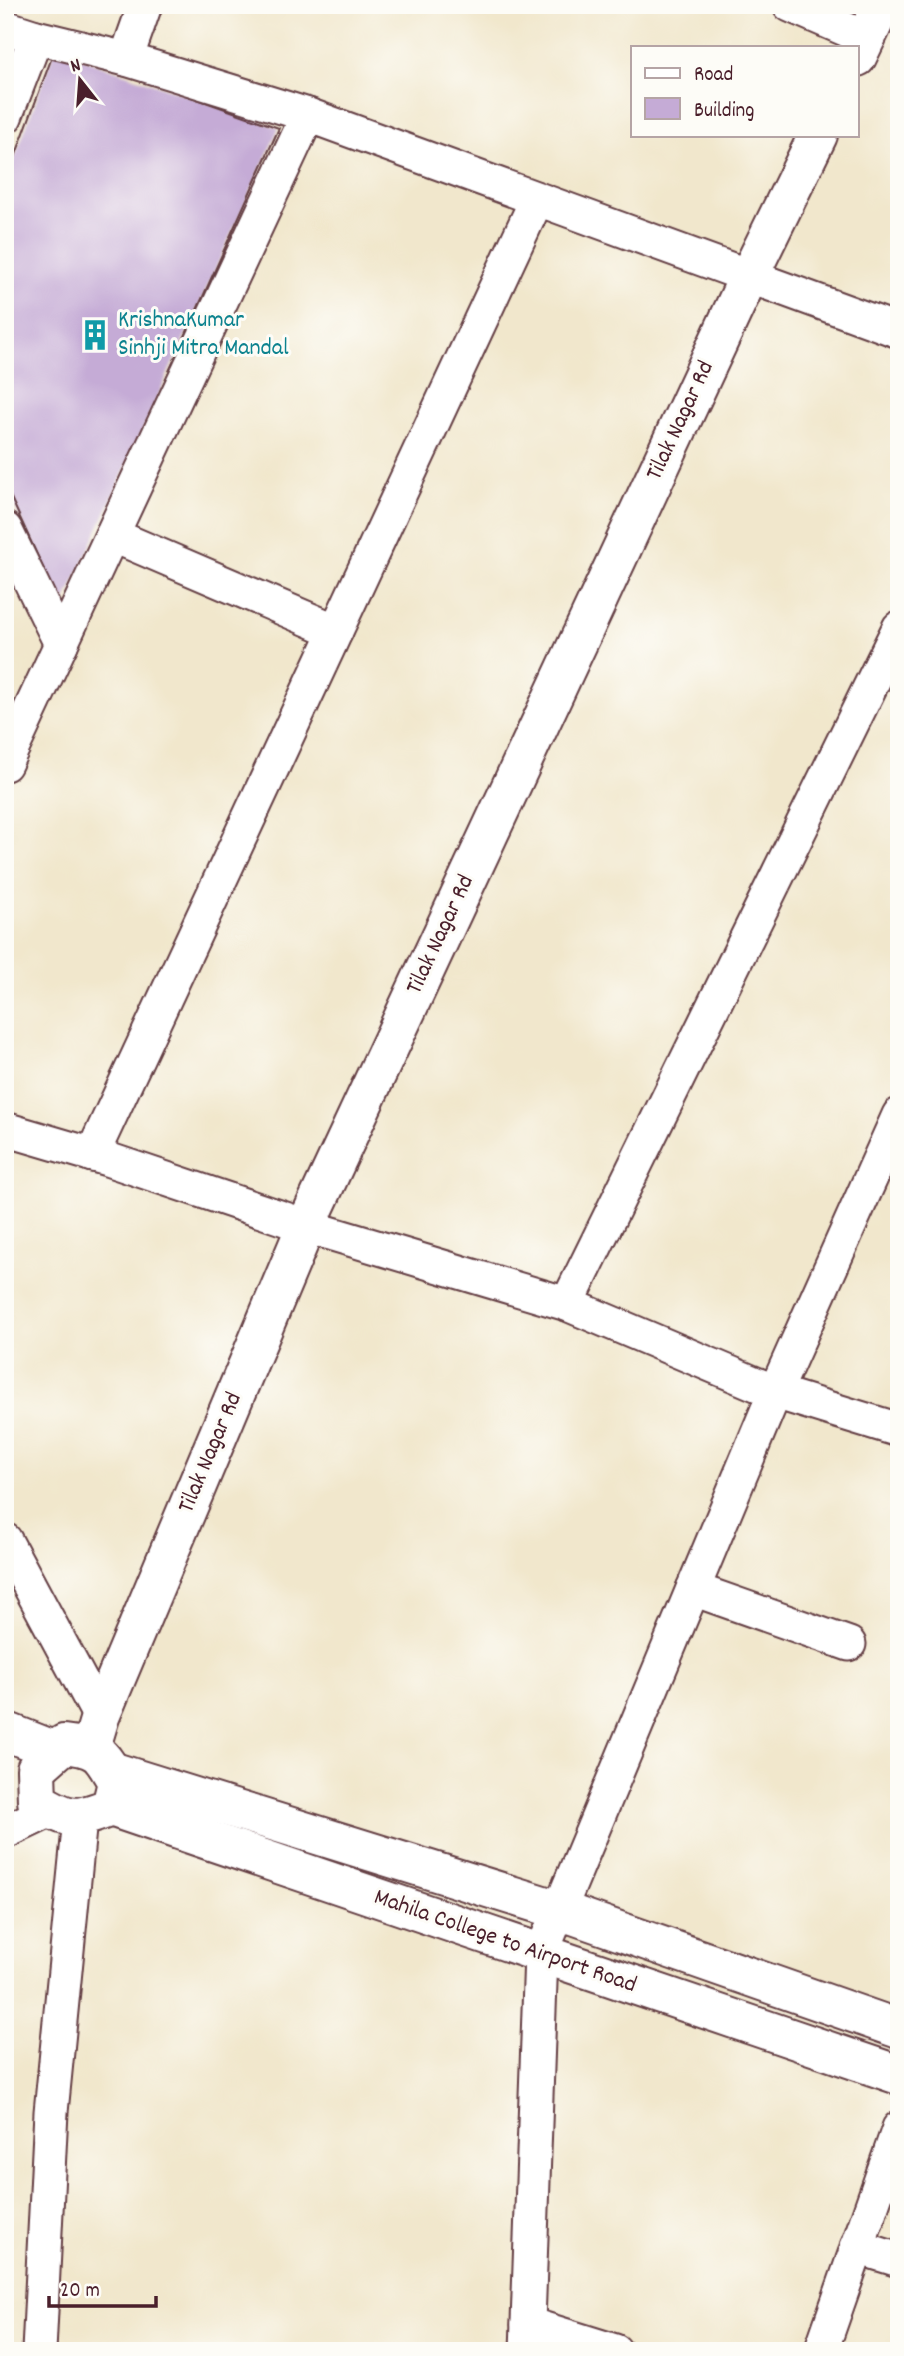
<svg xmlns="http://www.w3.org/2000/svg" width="904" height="2356" viewBox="0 0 904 2356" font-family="Dekko,sans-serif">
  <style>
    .building { fill: #c5abd6 }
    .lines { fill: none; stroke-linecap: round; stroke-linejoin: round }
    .minor-casing { stroke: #633d43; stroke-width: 37 }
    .tertiary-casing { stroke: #633d43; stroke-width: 42 }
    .secondary-casing { stroke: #633d43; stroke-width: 42 }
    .minor { stroke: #fff; stroke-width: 33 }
    .tertiary { stroke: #fff; stroke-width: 38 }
    .secondary { stroke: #fff; stroke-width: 38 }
    .labels { text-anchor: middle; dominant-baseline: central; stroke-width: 6; stroke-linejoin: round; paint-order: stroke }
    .culture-label { font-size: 24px; fill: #0d838f; stroke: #fdfcf7; text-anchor: start }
    .street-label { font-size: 24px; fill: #4a1f2b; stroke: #fdfcf7 }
  </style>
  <rect width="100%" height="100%" fill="#fdfcf7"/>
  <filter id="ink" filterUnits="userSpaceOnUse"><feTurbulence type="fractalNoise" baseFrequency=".0143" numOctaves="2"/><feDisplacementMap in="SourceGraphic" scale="14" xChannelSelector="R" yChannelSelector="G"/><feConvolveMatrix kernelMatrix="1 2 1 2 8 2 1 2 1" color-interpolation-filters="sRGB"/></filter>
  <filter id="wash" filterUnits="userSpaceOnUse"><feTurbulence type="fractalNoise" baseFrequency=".00686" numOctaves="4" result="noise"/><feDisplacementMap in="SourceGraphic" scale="28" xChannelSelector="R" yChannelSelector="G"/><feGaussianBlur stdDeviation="1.57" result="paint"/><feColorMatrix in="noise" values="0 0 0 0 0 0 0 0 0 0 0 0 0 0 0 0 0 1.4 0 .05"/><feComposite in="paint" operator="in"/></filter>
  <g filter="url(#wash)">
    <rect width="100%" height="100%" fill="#f1e7cc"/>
    <g id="blocks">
      <polygon class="building" points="55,49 279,128 62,609 5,485 5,184"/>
    </g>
  </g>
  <g filter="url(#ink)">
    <use href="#blocks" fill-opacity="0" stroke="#633d43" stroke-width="2"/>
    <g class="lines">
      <defs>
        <g id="minor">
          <polyline points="790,5 866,38"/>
          <polyline points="5,27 36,37 126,59 308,115 899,331"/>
          <polyline points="126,59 145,5"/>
          <polyline points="5,117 36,37"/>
          <polyline points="5,529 61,644"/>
          <polyline points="112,535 336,631"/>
          <polyline points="5,764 308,115"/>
          <polyline points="5,1129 107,1159 306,1226 567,1304 775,1392 899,1430"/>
          <polyline points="92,1155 537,199"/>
          <polyline points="567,1304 899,628"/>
          <polyline points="5,1540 100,1717"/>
          <polyline points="693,1589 849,1644"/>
          <polyline points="5,1832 51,1810"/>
          <polyline points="857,2247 899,2260"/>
          <polyline points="528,2324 615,2351"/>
          <polyline points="39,2351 51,2112 80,1819"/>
          <polyline points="527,2351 541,1954 775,1392 899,1115"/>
          <polyline points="821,2351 899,2128"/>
        </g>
        <g id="tertiary">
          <polyline points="857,57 882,5"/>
          <polyline points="91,1747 100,1717 306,1226 749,276 818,135"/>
        </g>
        <g id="secondary">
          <polyline points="5,1731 56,1751"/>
          <path d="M64,1744C98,1748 100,1752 117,1782L111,1807C75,1821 71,1821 37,1801L36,1769Z"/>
          <polyline points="111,1771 559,1910 899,2029"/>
          <polyline points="111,1807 899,2075"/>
        </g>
      </defs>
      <use href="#minor" class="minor-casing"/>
      <use href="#tertiary" class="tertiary-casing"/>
      <use href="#secondary" class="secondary-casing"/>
      <use href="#minor" class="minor"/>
      <use href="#tertiary" class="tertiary"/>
      <use href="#secondary" class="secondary"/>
    </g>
  </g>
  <defs>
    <symbol id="building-bare" viewBox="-9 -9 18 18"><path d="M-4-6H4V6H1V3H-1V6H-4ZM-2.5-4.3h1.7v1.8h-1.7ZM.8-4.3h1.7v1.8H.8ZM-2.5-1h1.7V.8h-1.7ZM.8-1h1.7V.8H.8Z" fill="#0f9aa8" stroke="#fdfcf7" stroke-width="2.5" paint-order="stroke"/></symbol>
  </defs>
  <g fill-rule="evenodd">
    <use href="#building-bare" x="73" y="313" width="44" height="44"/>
  </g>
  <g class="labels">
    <g class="culture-label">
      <text x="118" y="321">KrishnaKumar<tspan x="118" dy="28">Sinhji Mitra Mandal</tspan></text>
    </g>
    <g class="street-label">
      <text transform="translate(681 421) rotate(-65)">Tilak Nagar Rd</text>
      <text transform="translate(441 935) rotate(-65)">Tilak Nagar Rd</text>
      <text transform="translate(211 1453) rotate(-67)">Tilak Nagar Rd</text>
      <text transform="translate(505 1942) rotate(19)">Mahila College to Airport Road</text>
    </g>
  </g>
  <rect width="904" height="2356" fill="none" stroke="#fdfcf7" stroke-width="28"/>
  <rect x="631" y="46" width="228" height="91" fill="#fdfcf7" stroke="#b5a4a5" stroke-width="2"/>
  <rect x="645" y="68" width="35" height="10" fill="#ffffff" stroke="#b5a4a5" stroke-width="2"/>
  <text x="694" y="80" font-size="21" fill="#4a1f2b">Road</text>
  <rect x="645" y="98" width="35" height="21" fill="#c5abd6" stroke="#b5a4a5" stroke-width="2"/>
  <text x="694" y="116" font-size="21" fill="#4a1f2b">Building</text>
  <g transform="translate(80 80) rotate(343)" stroke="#fdfcf7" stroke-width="5" paint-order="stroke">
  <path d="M0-5L12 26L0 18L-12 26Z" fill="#4a1f2b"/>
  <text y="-10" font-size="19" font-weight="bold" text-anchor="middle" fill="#4a1f2b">N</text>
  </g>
  <path d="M49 2296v10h107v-10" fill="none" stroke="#4a1f2b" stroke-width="3.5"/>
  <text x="60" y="2296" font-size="21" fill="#4a1f2b" stroke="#fdfcf7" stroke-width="5" paint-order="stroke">20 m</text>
</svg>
